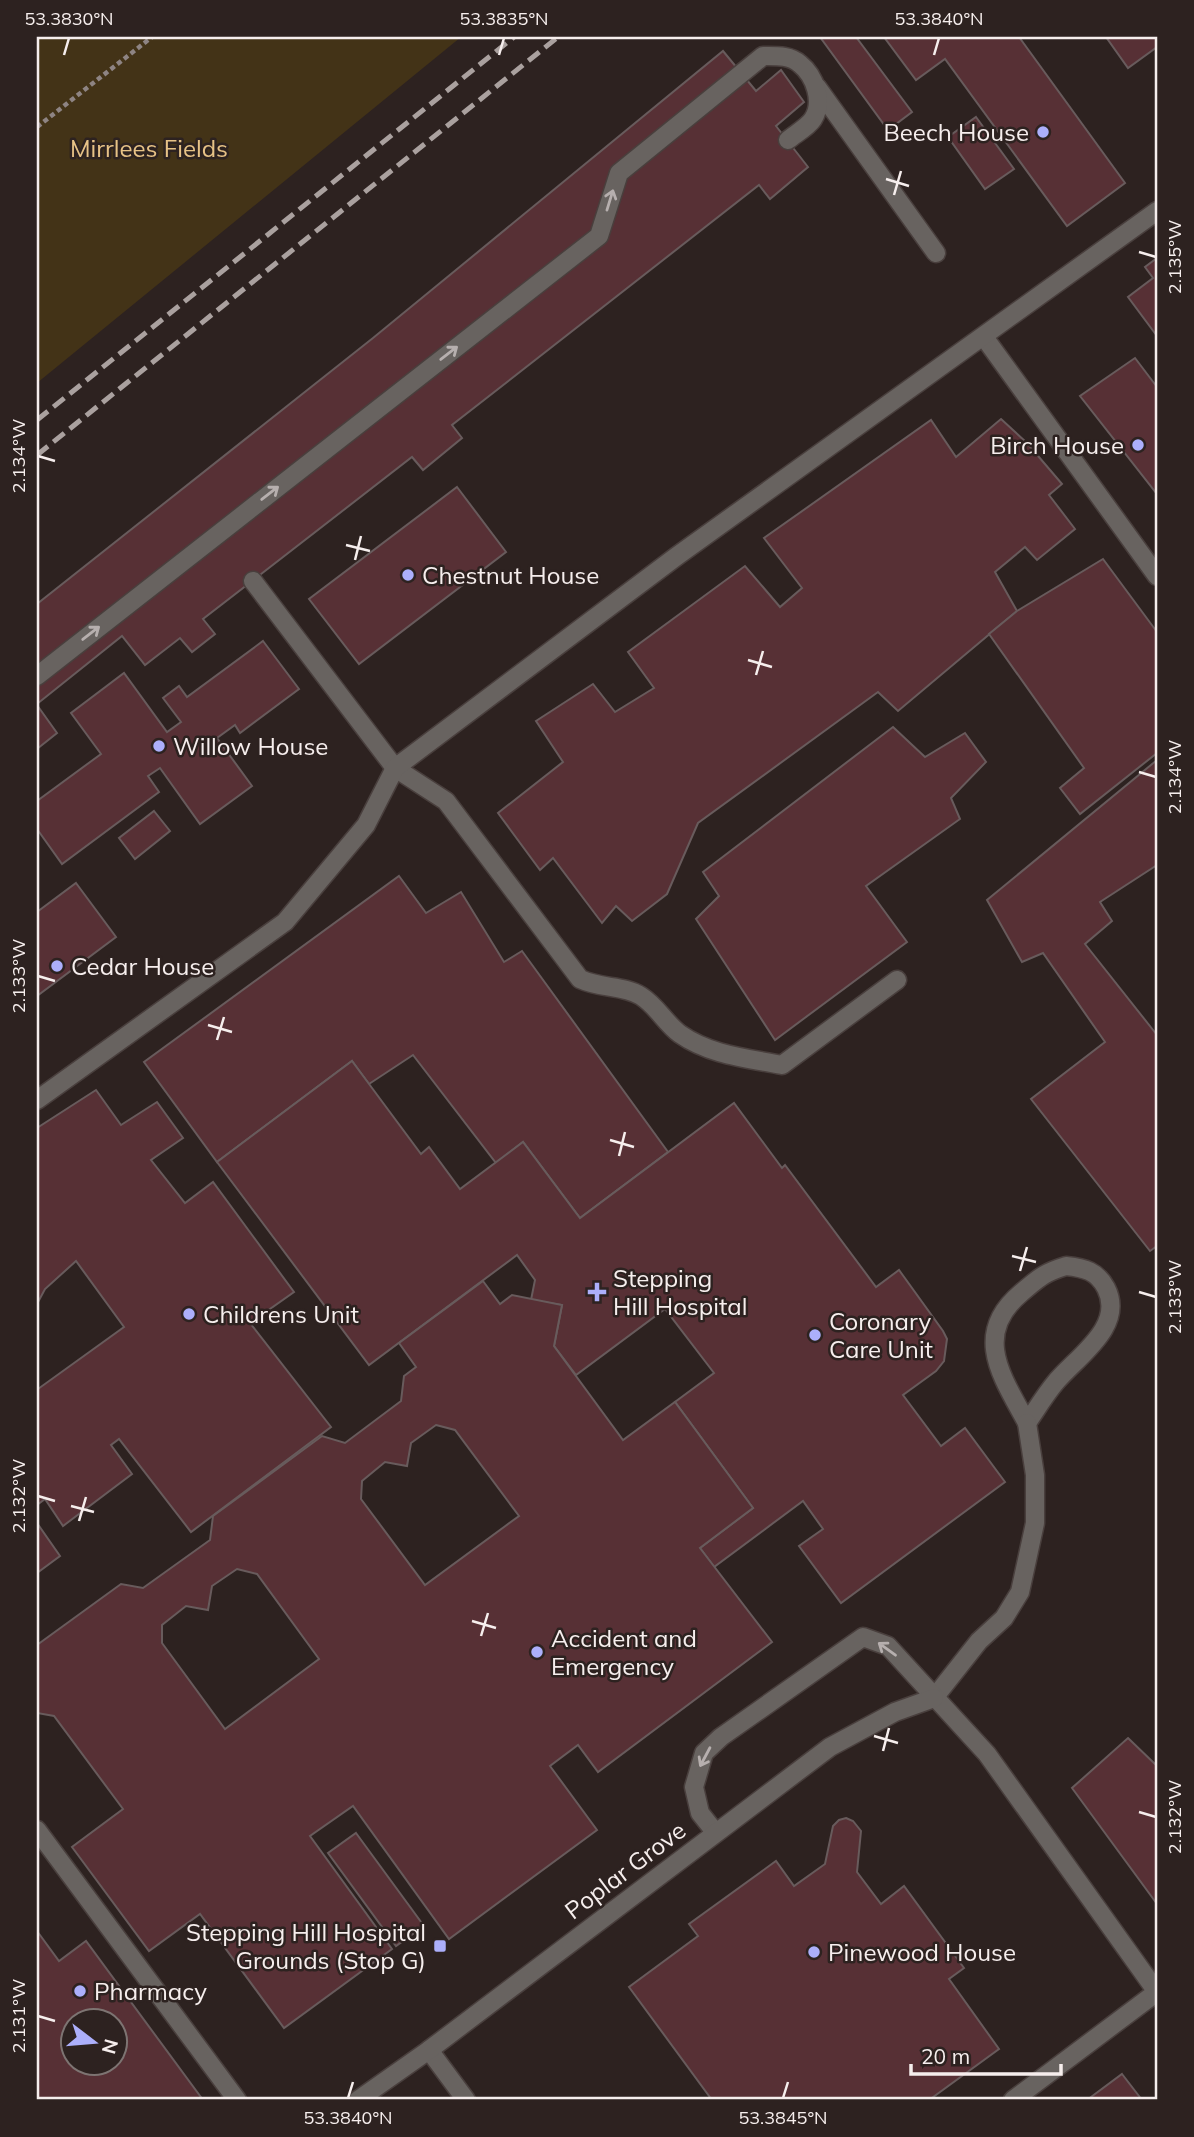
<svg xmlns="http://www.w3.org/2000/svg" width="1194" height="2137" viewBox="0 0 1194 2137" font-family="Mulish,sans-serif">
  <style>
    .green { fill: #433317 }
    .building { fill: #573035; stroke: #685b5c; stroke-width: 2; fill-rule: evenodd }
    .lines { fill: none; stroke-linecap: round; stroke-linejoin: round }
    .service-casing { stroke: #493f3d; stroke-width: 21 }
    .path { stroke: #8e8483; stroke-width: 4.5; stroke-dasharray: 5 3.5; stroke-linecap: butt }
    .service { stroke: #686360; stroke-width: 18 }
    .rail { stroke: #aaa19f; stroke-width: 5; stroke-dasharray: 14 7; stroke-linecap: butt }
    .oneway { stroke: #b6afae }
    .ticks { fill: none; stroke: #f6eeed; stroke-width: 2.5 }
    .poi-dot { fill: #acaffb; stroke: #2d2220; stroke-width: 2.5 }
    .labels { text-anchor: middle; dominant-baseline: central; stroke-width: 5; stroke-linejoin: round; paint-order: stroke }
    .poi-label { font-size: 24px; fill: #f6eeed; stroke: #2d2220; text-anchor: start }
    .park-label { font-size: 24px; fill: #e7c286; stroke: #2d2220 }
    .street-label { font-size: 24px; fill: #f6eeed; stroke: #2d2220 }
    .neatline { fill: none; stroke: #f6eeed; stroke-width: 2.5 }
    .ticks-label { font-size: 18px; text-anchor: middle; fill: #f6eeed }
  </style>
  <rect width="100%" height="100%" fill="#2d2220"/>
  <polygon class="green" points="37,37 461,37 37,383"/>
  <g class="building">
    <polygon points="820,37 856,37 912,112 888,130"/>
    <polygon points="884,37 1019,37 1125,183 1067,226 945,59 916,80"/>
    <polygon points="1106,37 1157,37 1157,47 1128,68"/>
    <polygon points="723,51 756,91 781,70 804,102 776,126 808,167 770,199 759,185 452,425 462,438 423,470 412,457 203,619 215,634 192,652 180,638 145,665 122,636 37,704 37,604 373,338"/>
    <polygon points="976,117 1014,169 985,189 948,137"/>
    <polygon points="1157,258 1157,336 1128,297 1153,278 1145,267"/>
    <polygon points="1135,358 1157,387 1157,494 1080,396"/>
    <polygon points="1001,419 1027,443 1062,484 1049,495 1075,529 1037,560 1025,547 995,572 1017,611 898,711 878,692 698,823 667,894 632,921 616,906 602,923 553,858 540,870 498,813 563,762 536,721 593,684 615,712 654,688 628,652 745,566 780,607 802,588 764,538 931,420 956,457"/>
    <polygon points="457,487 506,552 359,664 309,599"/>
    <polygon points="1103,559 1157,632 1157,753 1080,814 1060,788 1084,768 989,634 1017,611"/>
    <polygon points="263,641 299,689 240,733 235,725 217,738 252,786 200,824 160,768 148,776 159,792 62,864 37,829 37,801 101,754 71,713 124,673 167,732 181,722 163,698 179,686 187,697"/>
    <polygon points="37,705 57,733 37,749"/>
    <polygon points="893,727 925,757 965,733 986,762 951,798 960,819 866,886 907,942 775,1040 696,919 719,896 703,872"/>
    <polygon points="1157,760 1157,865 1100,902 1112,921 1085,944 1157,1035 1157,1246 1150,1251 1031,1099 1105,1042 1043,953 1022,962 987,900"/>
    <polygon points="154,811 170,831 135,859 119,838"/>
    <polygon points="399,876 426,913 461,892 504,962 522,951 668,1152 580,1218 523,1142 496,1163 413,1055 369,1084 352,1061 217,1162 144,1062"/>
    <polygon points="76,883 116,937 37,996 37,912"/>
    <polygon points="352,1061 421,1154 429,1147 460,1189 523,1142 580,1218 734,1103 782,1168 785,1165 876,1287 899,1270 943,1331 947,1339 944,1361 936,1371 903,1395 941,1446 965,1428 1005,1482 841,1603 799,1546 823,1529 803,1501 714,1567 700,1548 753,1508 675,1402 714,1373 665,1309 576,1375 554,1346 562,1305 531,1300 535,1280 517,1255 369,1365 217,1162"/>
    <polygon points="96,1090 121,1125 157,1102 183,1138 151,1160 185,1203 213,1182 294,1292 250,1323 331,1427 191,1532 119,1439 111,1445 132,1474 63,1526 45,1499 37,1505 37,1386 38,1389 124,1327 76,1261 45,1289 37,1304 37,1128"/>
    <path d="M483,1281L500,1304L512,1295L562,1305L554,1346L623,1440L675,1402L753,1508L700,1548L772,1642L598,1772L578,1745L550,1766L597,1830L449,1939L353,1806L310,1836L392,1949L284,2028L200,1914L149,1951L72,1847L123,1809L54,1716L37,1713V1645L121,1584L143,1588L210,1540L213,1516L322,1436L345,1443L401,1401L404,1376L416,1367L399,1343ZM436,1425L455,1430L519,1516L425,1585L361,1499L362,1481L385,1462L407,1466L411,1443ZM237,1569L257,1574L319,1659L225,1729L162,1643V1625L186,1606L208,1610L212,1586Z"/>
    <polygon points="37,1523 60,1556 37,1573"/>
    <polygon points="1128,1738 1157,1766 1157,1904 1072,1788"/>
    <polygon points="846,1818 853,1821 861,1831 857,1872 881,1904 904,1886 964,1968 949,1979 999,2049 929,2100 712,2100 629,1987 698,1936 689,1924 776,1861 794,1886 825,1864 833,1826 839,1820"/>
    <polygon points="356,1833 424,1926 396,1946 328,1853"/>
    <path d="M37,1931L59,1961L86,1941L203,2100H37ZM74,2022H116V2064H74Z"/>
    <polygon points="1122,2074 1142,2100 1087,2100"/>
  </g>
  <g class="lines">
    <defs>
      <g id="service">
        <polyline points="817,87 936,253"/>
        <polyline points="984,337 1157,576"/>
        <path d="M253,581L395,768L446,801L580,979C601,989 624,985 641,996C657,1006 665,1023 680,1034C710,1055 746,1058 782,1065L897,980"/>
        <path d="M37,676L599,236L619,173L763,56C776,56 790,55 800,64C815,76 824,102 813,119C808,127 795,134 788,140"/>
        <polyline points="37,1100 285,922 366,825 395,768 677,556 1157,211"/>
        <path d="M1066,1266C1085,1268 1097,1271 1106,1288C1126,1327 1075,1358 1055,1383C1045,1395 1036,1410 1027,1423C1003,1378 971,1335 1021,1293C1039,1278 1043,1273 1066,1266Z"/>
        <polyline points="934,1698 979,1641 1004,1618 1020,1592 1035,1523 1035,1475 1027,1423"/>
        <polyline points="37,1830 237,2100"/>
        <polyline points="715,1832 700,1813 694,1787 704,1753 721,1737 863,1637 888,1646 987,1754 1157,1992 1013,2100"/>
        <polyline points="429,2050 466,2100"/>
        <polyline points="358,2100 429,2050 830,1747 895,1712 934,1698"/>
      </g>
    </defs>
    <use href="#service" class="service-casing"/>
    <polyline class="path" points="37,127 152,37"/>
    <use href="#service" class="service"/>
    <g class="rail">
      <polyline points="37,420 514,37"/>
      <polyline points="37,455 558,37"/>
    </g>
  </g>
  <defs><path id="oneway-shaft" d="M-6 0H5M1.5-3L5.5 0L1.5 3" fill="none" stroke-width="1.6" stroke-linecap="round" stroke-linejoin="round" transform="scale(1.75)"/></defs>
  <g class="oneway">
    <use href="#oneway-shaft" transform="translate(610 200) rotate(-73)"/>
    <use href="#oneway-shaft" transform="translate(449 353) rotate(-38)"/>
    <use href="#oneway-shaft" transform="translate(270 493) rotate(-38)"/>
    <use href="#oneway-shaft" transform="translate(91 633) rotate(-38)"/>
    <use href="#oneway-shaft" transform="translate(887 1649) rotate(-144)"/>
    <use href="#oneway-shaft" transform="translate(705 1757) rotate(118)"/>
  </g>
  <path class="ticks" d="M64,55L69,38M499,55L504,38M934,55L939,38M886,179L909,186M894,195L901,171M1139,252L1156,257M38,456L55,461M346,545L370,551M355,560L361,536M748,660L772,667M756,675L763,651M1139,772L1156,777M38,976L55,981M208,1025L232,1032M217,1040L224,1017M610,1140L634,1147M619,1156L625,1132M1012,1256L1036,1262M1020,1271L1027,1247M1139,1292L1156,1297M38,1496L55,1501M71,1506L94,1512M79,1521L86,1497M472,1621L496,1628M481,1636L488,1613M874,1736L898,1743M883,1751L889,1728M1139,1812L1156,1817M38,2016L55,2021M348,2098L353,2082M783,2098L788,2082"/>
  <g class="poi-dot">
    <circle cx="1043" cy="132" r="7"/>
    <circle cx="1138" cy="445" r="7"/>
    <circle cx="408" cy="575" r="7"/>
    <circle cx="159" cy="746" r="7"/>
    <circle cx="57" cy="966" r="7"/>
    <path d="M593.5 1281.5h7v7h7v7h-7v7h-7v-7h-7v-7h7z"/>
    <circle cx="189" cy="1314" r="7"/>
    <circle cx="815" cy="1335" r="7"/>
    <circle cx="537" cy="1652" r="7"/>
    <rect x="433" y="1939" width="14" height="14" rx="3.5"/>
    <circle cx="814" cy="1952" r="7"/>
    <circle cx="80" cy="1991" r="7"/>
  </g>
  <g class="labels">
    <g class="poi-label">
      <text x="1029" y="132" text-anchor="end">Beech House</text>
      <text x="1124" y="445" text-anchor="end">Birch House</text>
      <text x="422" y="575">Chestnut House</text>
      <text x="173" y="746">Willow House</text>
      <text x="71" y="966">Cedar House</text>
      <text x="613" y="1278">Stepping<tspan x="613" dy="28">Hill Hospital</tspan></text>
      <text x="203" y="1314">Childrens Unit</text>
      <text x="829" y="1321">Coronary<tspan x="829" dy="28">Care Unit</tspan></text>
      <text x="551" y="1638">Accident and<tspan x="551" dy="28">Emergency</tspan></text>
      <text x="426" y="1932" text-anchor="end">Stepping Hill Hospital<tspan x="426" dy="28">Grounds (Stop G)</tspan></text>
      <text x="828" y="1952">Pinewood House</text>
      <text x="94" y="1991">Pharmacy</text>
    </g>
    <g class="park-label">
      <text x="149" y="148">Mirrlees Fields</text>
    </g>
    <g class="street-label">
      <text transform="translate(625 1870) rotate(-37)">Poplar Grove</text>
    </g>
  </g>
  <rect width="1194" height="2137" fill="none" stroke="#2d2220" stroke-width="77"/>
  <g transform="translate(94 2042) rotate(106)"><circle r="33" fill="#2d2220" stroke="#7d7472" stroke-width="2"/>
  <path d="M0-5L12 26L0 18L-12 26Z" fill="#acaffb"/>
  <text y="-10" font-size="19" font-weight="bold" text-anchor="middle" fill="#f6eeed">N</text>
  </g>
  <path d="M911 2064v10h150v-10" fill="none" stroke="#f6eeed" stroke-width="3.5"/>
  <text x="921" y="2064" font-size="21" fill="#f6eeed" stroke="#2d2220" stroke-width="5" paint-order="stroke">20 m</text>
  <rect x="38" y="38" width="1118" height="2060" class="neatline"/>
  <g class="ticks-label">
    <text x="69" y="25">53.3830°N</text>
    <text x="504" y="25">53.3835°N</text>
    <text x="939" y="25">53.3840°N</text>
    <text transform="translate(1175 257) rotate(-90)" y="6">2.135°W</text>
    <text transform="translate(19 456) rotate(-90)" y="6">2.134°W</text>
    <text transform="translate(1175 777) rotate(-90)" y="6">2.134°W</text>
    <text transform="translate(19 976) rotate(-90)" y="6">2.133°W</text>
    <text transform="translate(1175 1297) rotate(-90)" y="6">2.133°W</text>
    <text transform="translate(19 1496) rotate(-90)" y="6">2.132°W</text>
    <text transform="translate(1175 1817) rotate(-90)" y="6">2.132°W</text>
    <text transform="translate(19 2016) rotate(-90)" y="6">2.131°W</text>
    <text x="348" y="2124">53.3840°N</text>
    <text x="783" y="2124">53.3845°N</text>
  </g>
</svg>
